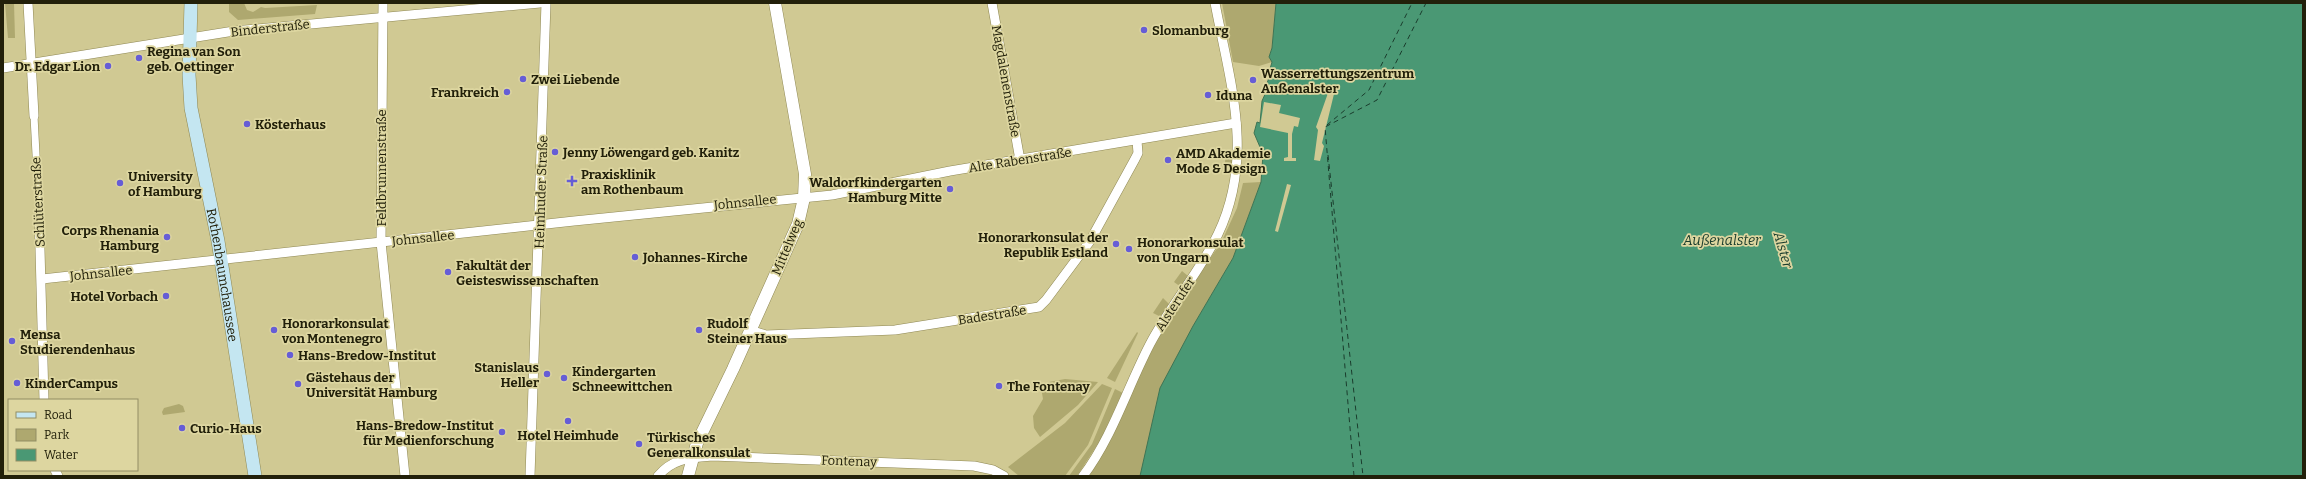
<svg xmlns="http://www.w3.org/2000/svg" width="2306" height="479" viewBox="0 0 2306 479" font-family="Bitter,serif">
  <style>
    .green { fill: #aea86f }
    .water { fill: #4a9874; stroke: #3e7454 }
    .pier { fill: #d0c993 }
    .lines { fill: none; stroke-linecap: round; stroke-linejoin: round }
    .ferry { stroke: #1a3d2d; stroke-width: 1; stroke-dasharray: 5 4; stroke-linecap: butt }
    .pedestrian-casing { stroke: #8f8854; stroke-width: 8 }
    .minor-casing { stroke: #8f8854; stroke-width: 10 }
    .tertiary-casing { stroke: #8f8854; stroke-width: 13 }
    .secondary-casing { stroke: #8f8854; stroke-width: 14 }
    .pedestrian { stroke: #fff; stroke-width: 7 }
    .minor { stroke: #fff; stroke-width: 9 }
    .tertiary { stroke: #fff; stroke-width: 12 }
    .secondary { stroke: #c4e6f1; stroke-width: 13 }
    .poi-dot { fill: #665dd6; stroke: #ddd6a0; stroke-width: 1.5 }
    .labels { text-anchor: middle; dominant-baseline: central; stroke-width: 3.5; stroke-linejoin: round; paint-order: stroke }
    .street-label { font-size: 13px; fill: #22200a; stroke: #ddd6a0 }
    .poi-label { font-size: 13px; font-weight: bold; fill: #22200a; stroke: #ddd6a0; text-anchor: start }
    .water-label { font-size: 14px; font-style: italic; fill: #1a3d2d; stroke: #ddd6a0 }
  </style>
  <rect width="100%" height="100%" fill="#d0c993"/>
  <g class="green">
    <polygon points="5,3 14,3 15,38 8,38"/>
    <polygon points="229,3 244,3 247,10 253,12 261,7 265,8 317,5 315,14 238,20 229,12"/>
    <polygon points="1222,3 1276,3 1272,48 1269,57 1272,62 1259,66 1233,62"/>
    <polygon points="1226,153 1235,153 1233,173 1224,172"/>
    <polygon points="1261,182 1233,258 1193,326 1140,476 1086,476 1170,315 1221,243 1237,208 1243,183"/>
    <polygon points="1182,271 1188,276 1181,287 1174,282"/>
    <polygon points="1163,298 1169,304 1161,317 1153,313"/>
    <polygon points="1137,332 1138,333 1115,382 1107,378"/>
    <polygon points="1065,379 1098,382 1078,405 1040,437 1034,428 1033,416 1043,399 1041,387 1049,382"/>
    <polygon points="1102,384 1112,388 1088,445 1065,476 1019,476 1008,467 1065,423"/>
    <polygon points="1115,389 1123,393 1101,439 1077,476 1069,476 1092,444"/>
    <polygon points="179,404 183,406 185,412 163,415 162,412 164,408"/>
  </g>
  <polygon class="water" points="1276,3 2303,3 2303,476 1140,476 1160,388 1193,326 1233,258 1261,182 1263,154 1254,133 1257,122 1260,123 1262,101 1266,92 1264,91 1272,70 1270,69 1272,62 1269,57 1272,48"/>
  <g class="pier">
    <polygon points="1328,93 1334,94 1322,143 1324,146 1320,161 1314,160 1318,130 1316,127"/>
    <polygon points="1264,102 1281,105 1279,113 1300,118 1298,127 1294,126 1292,134 1292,158 1296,158 1296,161 1284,161 1284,158 1288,157 1288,133 1260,127"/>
    <polygon points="1287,184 1291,185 1278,232 1275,231"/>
  </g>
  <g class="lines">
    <g class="ferry">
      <polyline points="1327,125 1369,90 1412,3"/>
      <polyline points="1328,155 1363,476"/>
      <polyline points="1354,476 1325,127 1377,100 1426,3"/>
    </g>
    <defs>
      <polyline id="pedestrian" points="34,116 39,212"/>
      <g id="minor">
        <polyline points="28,3 34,116"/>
        <polyline points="383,3 381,242 405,476"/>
        <polyline points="992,3 1020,160"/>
        <polyline points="3,68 234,31 540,3"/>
        <polyline points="39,212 44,400"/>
        <polyline points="42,279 574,221 832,195 950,171 1236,123"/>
        <polyline points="750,330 766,335 895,330 1039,307 1046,300 1090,241 1135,159 1138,153 1137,141"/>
        <polyline points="55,470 58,476"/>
        <polyline points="530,476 546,3"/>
        <path d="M658,476C673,458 690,458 712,456L974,466L993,470L1004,476"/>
        <path d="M1083,476C1113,436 1127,388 1150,344C1170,306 1199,273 1218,234C1255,156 1230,83 1215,3"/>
      </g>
      <polyline id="tertiary" points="688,476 697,443 733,369 798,224 804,198 805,174 775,3"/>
      <g id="secondary">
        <path id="s1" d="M191,3L189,75L191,108L218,241L255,476"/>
      </g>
    </defs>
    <use href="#pedestrian" class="pedestrian-casing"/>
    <use href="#minor" class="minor-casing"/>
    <use href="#tertiary" class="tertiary-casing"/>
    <use href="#secondary" class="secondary-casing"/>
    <use href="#pedestrian" class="pedestrian"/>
    <use href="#minor" class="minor"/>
    <use href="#tertiary" class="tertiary"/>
    <use href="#secondary" class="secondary"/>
  </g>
  <g class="poi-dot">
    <circle cx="1144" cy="30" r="4"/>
    <circle cx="139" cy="58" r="4"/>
    <circle cx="108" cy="66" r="4"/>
    <circle cx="523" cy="79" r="4"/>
    <circle cx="1253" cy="80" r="4"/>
    <circle cx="507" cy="92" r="4"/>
    <circle cx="1208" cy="95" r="4"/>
    <circle cx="247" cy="124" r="4"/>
    <circle cx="555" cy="152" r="4"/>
    <circle cx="1168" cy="160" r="4"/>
    <path d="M570 175h4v4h4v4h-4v4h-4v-4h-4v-4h4z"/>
    <circle cx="120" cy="183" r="4"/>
    <circle cx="950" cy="189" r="4"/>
    <circle cx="167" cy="237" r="4"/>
    <circle cx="1116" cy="244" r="4"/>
    <circle cx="1129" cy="249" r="4"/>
    <circle cx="635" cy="257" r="4"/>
    <circle cx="448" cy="272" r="4"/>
    <circle cx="166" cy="296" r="4"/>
    <circle cx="274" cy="330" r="4"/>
    <circle cx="699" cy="330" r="4"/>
    <circle cx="12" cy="341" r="4"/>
    <circle cx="290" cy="355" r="4"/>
    <circle cx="547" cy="374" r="4"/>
    <circle cx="564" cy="378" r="4"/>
    <circle cx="17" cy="383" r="4"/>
    <circle cx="298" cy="384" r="4"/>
    <circle cx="999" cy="386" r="4"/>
    <circle cx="568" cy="421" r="4"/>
    <circle cx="182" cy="428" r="4"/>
    <circle cx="502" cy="432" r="4"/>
    <circle cx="639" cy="444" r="4"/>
  </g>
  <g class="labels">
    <g class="street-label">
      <text transform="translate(270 28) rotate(-6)">Binderstraße</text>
      <text transform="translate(1006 81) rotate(80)">Magdalenenstraße</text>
      <text transform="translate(1020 160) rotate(-9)">Alte Rabenstraße</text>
      <text transform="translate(381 168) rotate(-90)">Feldbrunnenstraße</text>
      <text transform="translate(541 192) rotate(-88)">Heimhuder Straße</text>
      <text transform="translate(38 202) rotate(-93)">Schlüterstraße</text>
      <text transform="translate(745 202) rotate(-6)">Johnsallee</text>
      <text transform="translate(423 238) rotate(-6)">Johnsallee</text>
      <text transform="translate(787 247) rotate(-67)">Mittelweg</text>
      <text transform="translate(101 273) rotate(-6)">Johnsallee</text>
      <text stroke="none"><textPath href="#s1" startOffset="275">Rothenbaumchaussee</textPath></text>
      <text transform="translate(1175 304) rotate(-57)">Alsterufer</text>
      <text transform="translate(992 315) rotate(-9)">Badestraße</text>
      <text transform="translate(849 461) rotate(2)">Fontenay</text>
    </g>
    <g class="poi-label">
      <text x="1152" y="30">Slomanburg</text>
      <text x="147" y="51">Regina van Son<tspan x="147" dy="15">geb. Oettinger</tspan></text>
      <text x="100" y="66" text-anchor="end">Dr. Edgar Lion</text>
      <text x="1261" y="73">Wasserrettungszentrum<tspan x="1261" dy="15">Außenalster</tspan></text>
      <text x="531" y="79">Zwei Liebende</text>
      <text x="499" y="92" text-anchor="end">Frankreich</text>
      <text x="1216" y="95">Iduna</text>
      <text x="255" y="124">Kösterhaus</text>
      <text x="563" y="152">Jenny Löwengard geb. Kanitz</text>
      <text x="1176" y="153">AMD Akademie<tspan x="1176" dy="15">Mode &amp; Design</tspan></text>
      <text x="581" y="174">Praxisklinik<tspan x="581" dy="15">am Rothenbaum</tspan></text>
      <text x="128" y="176">University<tspan x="128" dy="15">of Hamburg</tspan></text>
      <text x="942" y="182" text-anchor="end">Waldorfkindergarten<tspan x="942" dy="15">Hamburg Mitte</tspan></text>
      <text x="159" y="230" text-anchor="end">Corps Rhenania<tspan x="159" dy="15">Hamburg</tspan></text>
      <text x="1108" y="237" text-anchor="end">Honorarkonsulat der<tspan x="1108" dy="15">Republik Estland</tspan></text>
      <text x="1137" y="242">Honorarkonsulat<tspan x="1137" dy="15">von Ungarn</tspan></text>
      <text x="643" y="257">Johannes-Kirche</text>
      <text x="456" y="265">Fakultät der<tspan x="456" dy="15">Geisteswissenschaften</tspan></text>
      <text x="158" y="296" text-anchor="end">Hotel Vorbach</text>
      <text x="282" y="323">Honorarkonsulat<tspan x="282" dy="15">von Montenegro</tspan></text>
      <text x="707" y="323">Rudolf<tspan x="707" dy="15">Steiner Haus</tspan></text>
      <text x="20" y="334">Mensa<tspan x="20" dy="15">Studierendenhaus</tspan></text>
      <text x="298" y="355">Hans-Bredow-Institut</text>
      <text x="539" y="367" text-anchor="end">Stanislaus<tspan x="539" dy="15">Heller</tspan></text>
      <text x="572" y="371">Kindergarten<tspan x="572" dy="15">Schneewittchen</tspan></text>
      <text x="306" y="377">Gästehaus der<tspan x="306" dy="15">Universität Hamburg</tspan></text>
      <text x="25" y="383">KinderCampus</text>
      <text x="1007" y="386">The Fontenay</text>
      <text x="494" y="425" text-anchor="end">Hans-Bredow-Institut<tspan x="494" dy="15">für Medienforschung</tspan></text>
      <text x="190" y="428">Curio-Haus</text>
      <text x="568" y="435" text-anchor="middle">Hotel Heimhude</text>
      <text x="647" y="437">Türkisches<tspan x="647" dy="15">Generalkonsulat</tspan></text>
    </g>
    <g class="water-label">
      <text x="1722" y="240">Außenalster</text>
      <text transform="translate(1783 250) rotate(74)">Alster</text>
    </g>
  </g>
  <rect width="2306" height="479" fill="none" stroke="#22200a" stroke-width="8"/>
  <rect x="8" y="399" width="130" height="72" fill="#ddd6a0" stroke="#928d64"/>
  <rect x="16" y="412" width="20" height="6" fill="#c4e6f1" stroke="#928d64"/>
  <text x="44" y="419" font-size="12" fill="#22200a">Road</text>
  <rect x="16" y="429" width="20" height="12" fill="#aea86f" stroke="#928d64"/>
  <text x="44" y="439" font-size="12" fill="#22200a">Park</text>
  <rect x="16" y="449" width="20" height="12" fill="#4a9874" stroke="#928d64"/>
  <text x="44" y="459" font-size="12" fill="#22200a">Water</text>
</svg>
